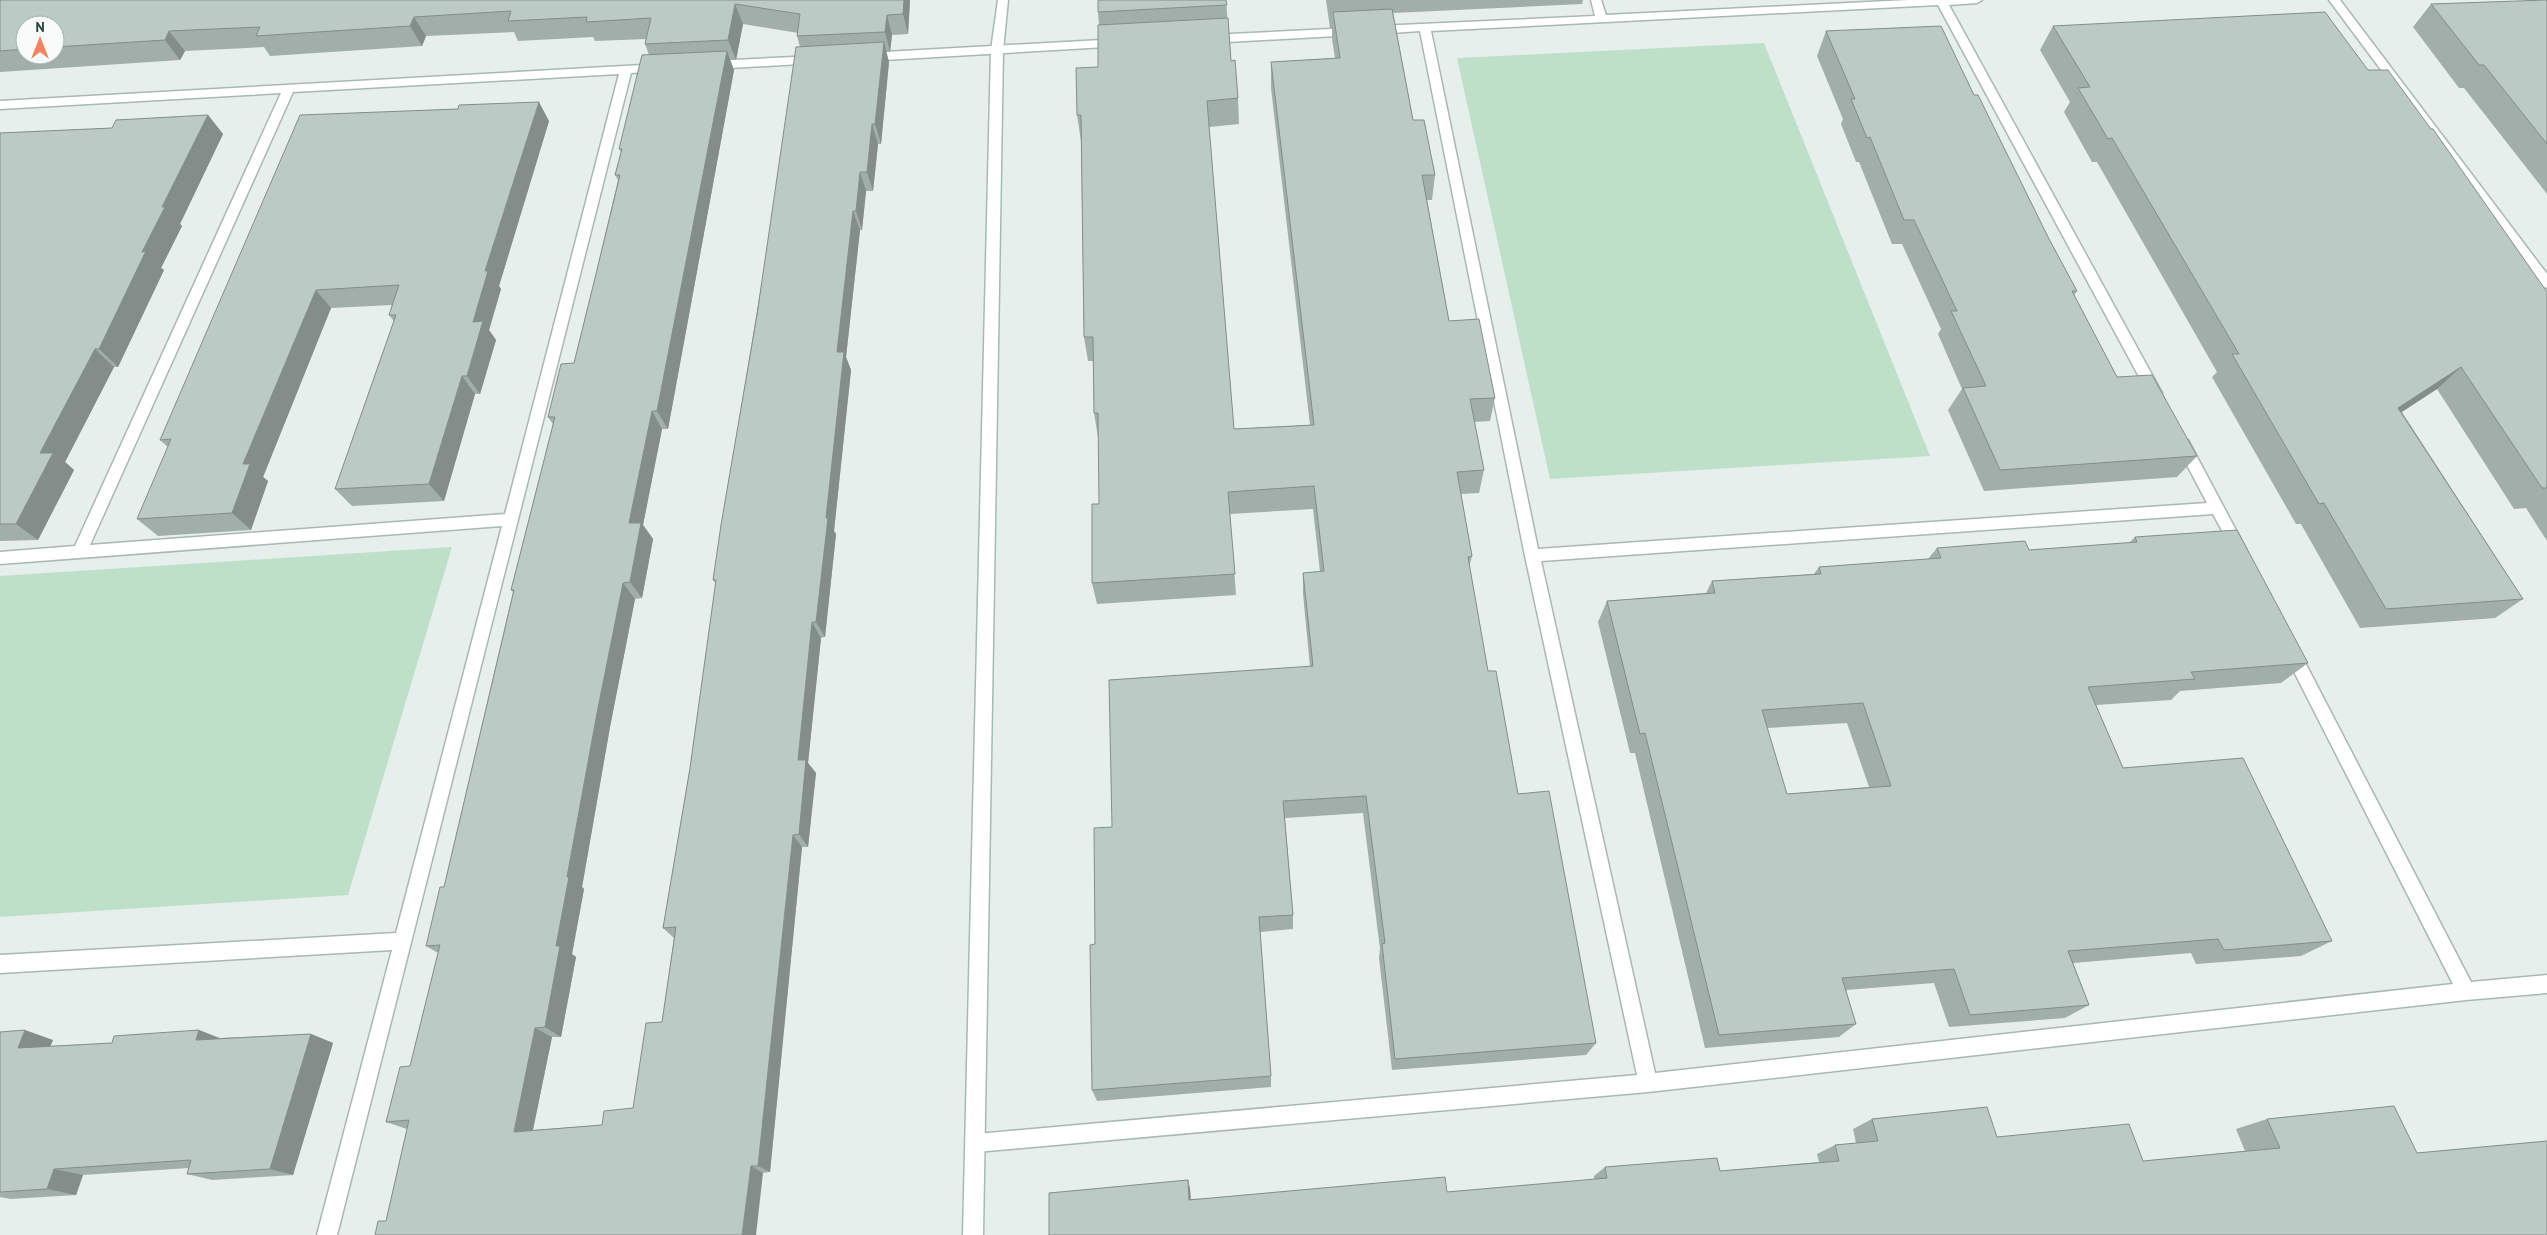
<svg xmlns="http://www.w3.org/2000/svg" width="2547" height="1235" viewBox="0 0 2547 1235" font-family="'PT Sans',sans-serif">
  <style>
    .green { fill: #bfe0c8 }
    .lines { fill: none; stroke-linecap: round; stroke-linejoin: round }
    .street-casing { stroke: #a8b8b2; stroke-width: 3 }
    .secondary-casing { stroke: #a4bbb3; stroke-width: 3 }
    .street { fill: #fff; fill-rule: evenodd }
    .secondary { fill: #fff; fill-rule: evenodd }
    .wall { fill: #a1aea9; fill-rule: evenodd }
    .shaded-wall { fill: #838d89 }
    .building { fill: #bbcac4; stroke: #838d89; fill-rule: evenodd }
  </style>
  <rect width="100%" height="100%" fill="#e6efeb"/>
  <g class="green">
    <polygon points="1764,43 1930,456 1550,479 1457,58"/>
    <polygon points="452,547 348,895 0,917 0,576"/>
  </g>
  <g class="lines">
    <defs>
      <g id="street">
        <polygon points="1591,0 1601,0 1606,15 1908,0 1982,0 1977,3 1949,5 2162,393 2160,397 2150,397 1938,5 1431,31 1538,549 2207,503 2176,444 2178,440 2188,440 2246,549 2244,553 2234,553 2213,514 1541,561 1655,1073 2453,984 2284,652 2287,647 2292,645 2297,647 2471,982 2547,975 2547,993 2466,1000 1648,1092 977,1152 970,1150 968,1143 970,1136 977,1134 1637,1075 1525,556 1420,31 1377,34 1371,30 1377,26 1595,16"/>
        <polygon points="2329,0 2340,0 2547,274 2547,288 2542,286"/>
        <polygon points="1351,28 1355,29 1355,35 1209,43 1203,39 1209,35"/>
        <polygon points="1119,39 1123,40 1123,46 867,61 861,57 867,53"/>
        <polygon points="814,56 820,60 818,63 713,69 707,65 713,61"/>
        <path d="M660,64L666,68L664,71L631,73L337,1235H317L392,950L0,973V955L396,933L502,526L0,564V552L75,546L281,93L0,109V101ZM619,74L505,514L90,545L293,92Z"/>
      </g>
      <polygon id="secondary" points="998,0 1008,0 1003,50 983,1235 963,1235 991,50"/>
    </defs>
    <use href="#street" class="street-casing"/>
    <use href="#secondary" class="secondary-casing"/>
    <use href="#street" class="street"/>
    <use href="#secondary" class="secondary"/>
  </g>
  <g class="wall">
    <path d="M0,0H910L908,34L892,35L890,52H886L889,62L881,144H878L873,191H866L862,230H860L846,357L851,370L834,531L836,534L825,637L821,638L808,763L816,773L808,847H802L770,1172L386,1221L407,1129L386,1122L410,1066L438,953L426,946L444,887L513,592L511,590L553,424L548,417L574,363L594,282L618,180L615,175L621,152L619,149L649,55L645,44L646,39L595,41L593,37L518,41L514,32L426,36L422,46L270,56L264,47L185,51L180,60L0,72ZM743,24L798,33L797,36L800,47L713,580L716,584L690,768L663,928L674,938L662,1022L633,1108L602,1125L533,1130L552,1037H561L576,957L572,954L584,889L582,887L610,727L635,599L642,598L653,539L643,525L662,429H668L734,70L730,60H736ZM25,25H55V55H25Z"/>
    <polygon points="1226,0 1231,61 1238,98 1239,124 1209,127 1234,429 1310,425 1271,88 1271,62 1335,58 1332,39 1332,28 1330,28 1326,0 1583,0 1582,4 1393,13 1413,120 1435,175 1432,200 1427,200 1449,321 1495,398 1490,421 1474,422 1484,470 1479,493 1461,494 1472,556 1469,567 1488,671 1518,794 1596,1043 1586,1055 1392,1070 1379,958 1380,949 1363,813 1285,818 1293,915 1293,929 1260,932 1271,1076 1271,1087 1097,1101 1092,1090 1095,944 1112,827 1310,667 1303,594 1303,573 1320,572 1313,509 1230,514 1236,595 1097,604 1092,583 1099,504 1099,436 1098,437 1094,413 1093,361 1088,361 1084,337 1081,141 1077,115 1098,67 1099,25 1098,12"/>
    <polygon points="2547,1 2547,194 2464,88 2459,88 2413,27 2431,4"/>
    <polygon points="2053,26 2368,70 2547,292 2547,541 2526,508 2514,509 2437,389 2402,412 2523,599 2495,618 2360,628 2301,524 2296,524 2212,377 2217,372 2097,162 2092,162 2064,112 2070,102 2040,50"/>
    <polygon points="1826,31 1974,95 2048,237 2077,291 2074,295 2117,377 2197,456 2177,477 1984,491 1948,410 1962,389 1938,334 1941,329 1902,244 1892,244 1859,162 1856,162 1841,124 1843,119 1817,56"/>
    <polygon points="458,109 549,121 499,286 501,289 489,330 496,340 480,394 475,394 444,501 352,506 335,489 394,321 389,315 392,305 331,308 263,477 268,481 251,530 158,536 137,519 168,447 160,440"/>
    <polygon points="208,115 223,134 180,224 182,226 161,268 164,270 118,367 114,367 65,462 74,470 38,540 0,541 0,133 112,128"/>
    <path d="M2135,537L2308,663L2281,683L2180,691L2171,700L2096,705L2123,768L2332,941L2301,956L2196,964L2191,953L2073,963L2089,1005L2065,1018L1949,1027L1934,983L1846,990L1856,1024L1839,1037L1705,1048L1635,753H1630L1598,622L1607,601L1706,593L1712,581L1814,574L1819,567L1928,559L1937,548L2029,550L2129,543ZM1847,723L1869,787L1787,794L1767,728Z"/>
    <polygon points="199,1030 220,1038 311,1034 333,1043 293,1175 212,1180 187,1174 189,1168 83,1175 76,1195 11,1199 0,1197 0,1032 53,1040 50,1046 112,1043"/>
    <polygon points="1872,1119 1997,1137 2143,1161 2245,1151 2236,1129 2267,1119 2417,1153 2547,1235 1049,1235 1188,1180 1190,1189 1191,1199 1447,1192 1594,1180 1594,1176 1605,1167 1720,1171 1819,1162 1817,1154 1835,1145 1856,1143 1853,1129"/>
  </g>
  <g class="shaded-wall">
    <polygon points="904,0 910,0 908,34 903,14"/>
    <polygon points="735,4 743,24 736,60 728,40"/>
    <polygon points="887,15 892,35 890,52 885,32"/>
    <polygon points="414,17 426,36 422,46 410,26"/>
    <polygon points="169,31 185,51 180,60 165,40"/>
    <polygon points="884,42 889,62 881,144 875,124"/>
    <polygon points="727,51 734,70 668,429 657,411"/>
    <polygon points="539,102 549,121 499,286 501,289 489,330 496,340 480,394 467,376 473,322 485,271"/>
    <polygon points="208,115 223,134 180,224 182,226 161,268 164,270 118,367 99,349 162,207"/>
    <polygon points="872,124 878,144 873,191 867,172"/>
    <polygon points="860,172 866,191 862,230 856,211"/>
    <polygon points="853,211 860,230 846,357 851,370 834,531 836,534 825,637 816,622 826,518 837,352"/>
    <polygon points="316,290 331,308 263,477 268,481 251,530 232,513 243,464"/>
    <polygon points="95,349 114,367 65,462 74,470 38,540 16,524 40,453"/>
    <polygon points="2461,367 2437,389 2375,429 2398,408"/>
    <polygon points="462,376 475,394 444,501 429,484"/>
    <polygon points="652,411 662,429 643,525 653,539 642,598 630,582 629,523"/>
    <polygon points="623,583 635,599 610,727 582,887 584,889 572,954 576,957 561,1037 545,1027 556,946 567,877 597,713"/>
    <polygon points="812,622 821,638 808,763 816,773 808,847 799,834 798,760"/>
    <polygon points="793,835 802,847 770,1172 758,1166"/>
    <polygon points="535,1028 552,1037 531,1139 514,1132"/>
    <polygon points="25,1030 53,1040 46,1057 18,1048"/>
    <polygon points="199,1030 223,1040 196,1040"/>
    <polygon points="311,1034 333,1043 293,1175 270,1169"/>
    <polygon points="751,1166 763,1173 756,1235 742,1235"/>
    <polygon points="54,1169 83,1175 76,1195 47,1189"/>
    <polygon points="1188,1180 1190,1189 1191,1208 1189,1200"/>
  </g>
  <g class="building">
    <polygon points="0,0 904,0 903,14 887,15 885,32 797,36 800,14 735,4 728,40 645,44 651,18 586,22 587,17 508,21 511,11 414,17 410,26 256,36 260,27 169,31 165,40 55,47 55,25 25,25 25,49 0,51"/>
    <polygon points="1098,0 1226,0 1227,5 1098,12"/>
    <polygon points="2546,0 2547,1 2547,144 2484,65 2479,65 2431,4"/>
    <polygon points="1392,9 1413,120 1424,120 1435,175 1422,175 1449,321 1479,319 1495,398 1470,399 1484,470 1457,472 1472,556 1468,557 1488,671 1496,671 1518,794 1549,791 1596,1043 1395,1059 1382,944 1385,943 1366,796 1283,801 1293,915 1259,917 1271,1076 1092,1090 1090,945 1095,944 1094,828 1112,827 1109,680 1313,666 1303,573 1324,571 1314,486 1228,492 1235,574 1092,583 1092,504 1099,504 1098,413 1094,413 1093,337 1084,337 1081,115 1077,115 1076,68 1098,67 1098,25 1228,18 1231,61 1235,60 1238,98 1207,101 1234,429 1314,425 1271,62 1340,58 1333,12"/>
    <polygon points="2325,12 2368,70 2388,70 2431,129 2433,129 2547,292 2547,488 2542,488 2461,367 2398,408 2523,599 2386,609 2324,503 2319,504 2232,354 2239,354 2112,138 2108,139 2078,88 2090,87 2053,26"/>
    <polygon points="1941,26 1974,95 1978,95 2048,237 2077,291 2072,291 2117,377 2152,375 2197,456 2000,470 1963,388 1986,386 1951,311 1957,311 1914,220 1904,220 1870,137 1867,138 1851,99 1855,99 1826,31"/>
    <polygon points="884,42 875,124 872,124 867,172 860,172 856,211 853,211 837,352 844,352 826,518 828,518 816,622 812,622 798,760 806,760 799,834 793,835 758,1166 751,1166 742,1235 375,1235 378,1221 386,1221 409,1120 386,1122 400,1067 410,1066 440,945 426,946 440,887 444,887 514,590 511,590 555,417 548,417 561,364 574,363 594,282 620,175 615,175 622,149 619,149 642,55 727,51 657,411 652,411 629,523 641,523 630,582 623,583 597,713 567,877 569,877 556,946 560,946 545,1027 535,1028 514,1132 602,1125 604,1111 633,1108 646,1023 662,1022 676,927 663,928 690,768 716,580 713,580 721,525 757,315 796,47"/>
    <polygon points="539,102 485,271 488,271 473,322 483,321 467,376 462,376 429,484 335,489 396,315 389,315 399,285 316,290 243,464 250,464 232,513 137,519 171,439 160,440 300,115 458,109 459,105"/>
    <polygon points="208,115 162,207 165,207 142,252 146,251 99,349 95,349 40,453 53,453 16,524 0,524 0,133 112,128 116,120"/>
    <path d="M2237,530L2308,663L2191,672L2195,679L2088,687L2123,768L2243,758L2332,941L2224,950L2218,939L2068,951L2089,1005L1970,1015L1954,969L1842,978L1856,1024L1719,1035L1645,733L1640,734L1607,601L1715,593L1712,581L1821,574L1819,567L1941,558L1937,548L2025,541L2029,550L2137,542L2135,537ZM1863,703L1891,786L1787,794L1762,710Z"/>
    <polygon points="25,1030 18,1048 112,1043 114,1036 199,1030 196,1040 311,1034 270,1169 187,1174 191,1160 54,1169 47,1189 0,1192 0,1032"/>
    <polygon points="2394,1106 2417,1153 2547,1141 2547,1235 1049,1235 1049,1193 1188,1180 1189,1200 1445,1177 1447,1192 1607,1178 1605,1167 1717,1158 1720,1171 1839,1161 1835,1145 1878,1141 1872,1119 1987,1107 1997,1137 2129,1124 2143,1161 2280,1148 2267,1119"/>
  </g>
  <g transform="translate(40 40)"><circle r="24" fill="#f7fbf9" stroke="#a3b1ad"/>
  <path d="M0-4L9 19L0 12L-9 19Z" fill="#f4845f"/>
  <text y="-8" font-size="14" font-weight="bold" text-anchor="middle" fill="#24423a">N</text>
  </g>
</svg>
